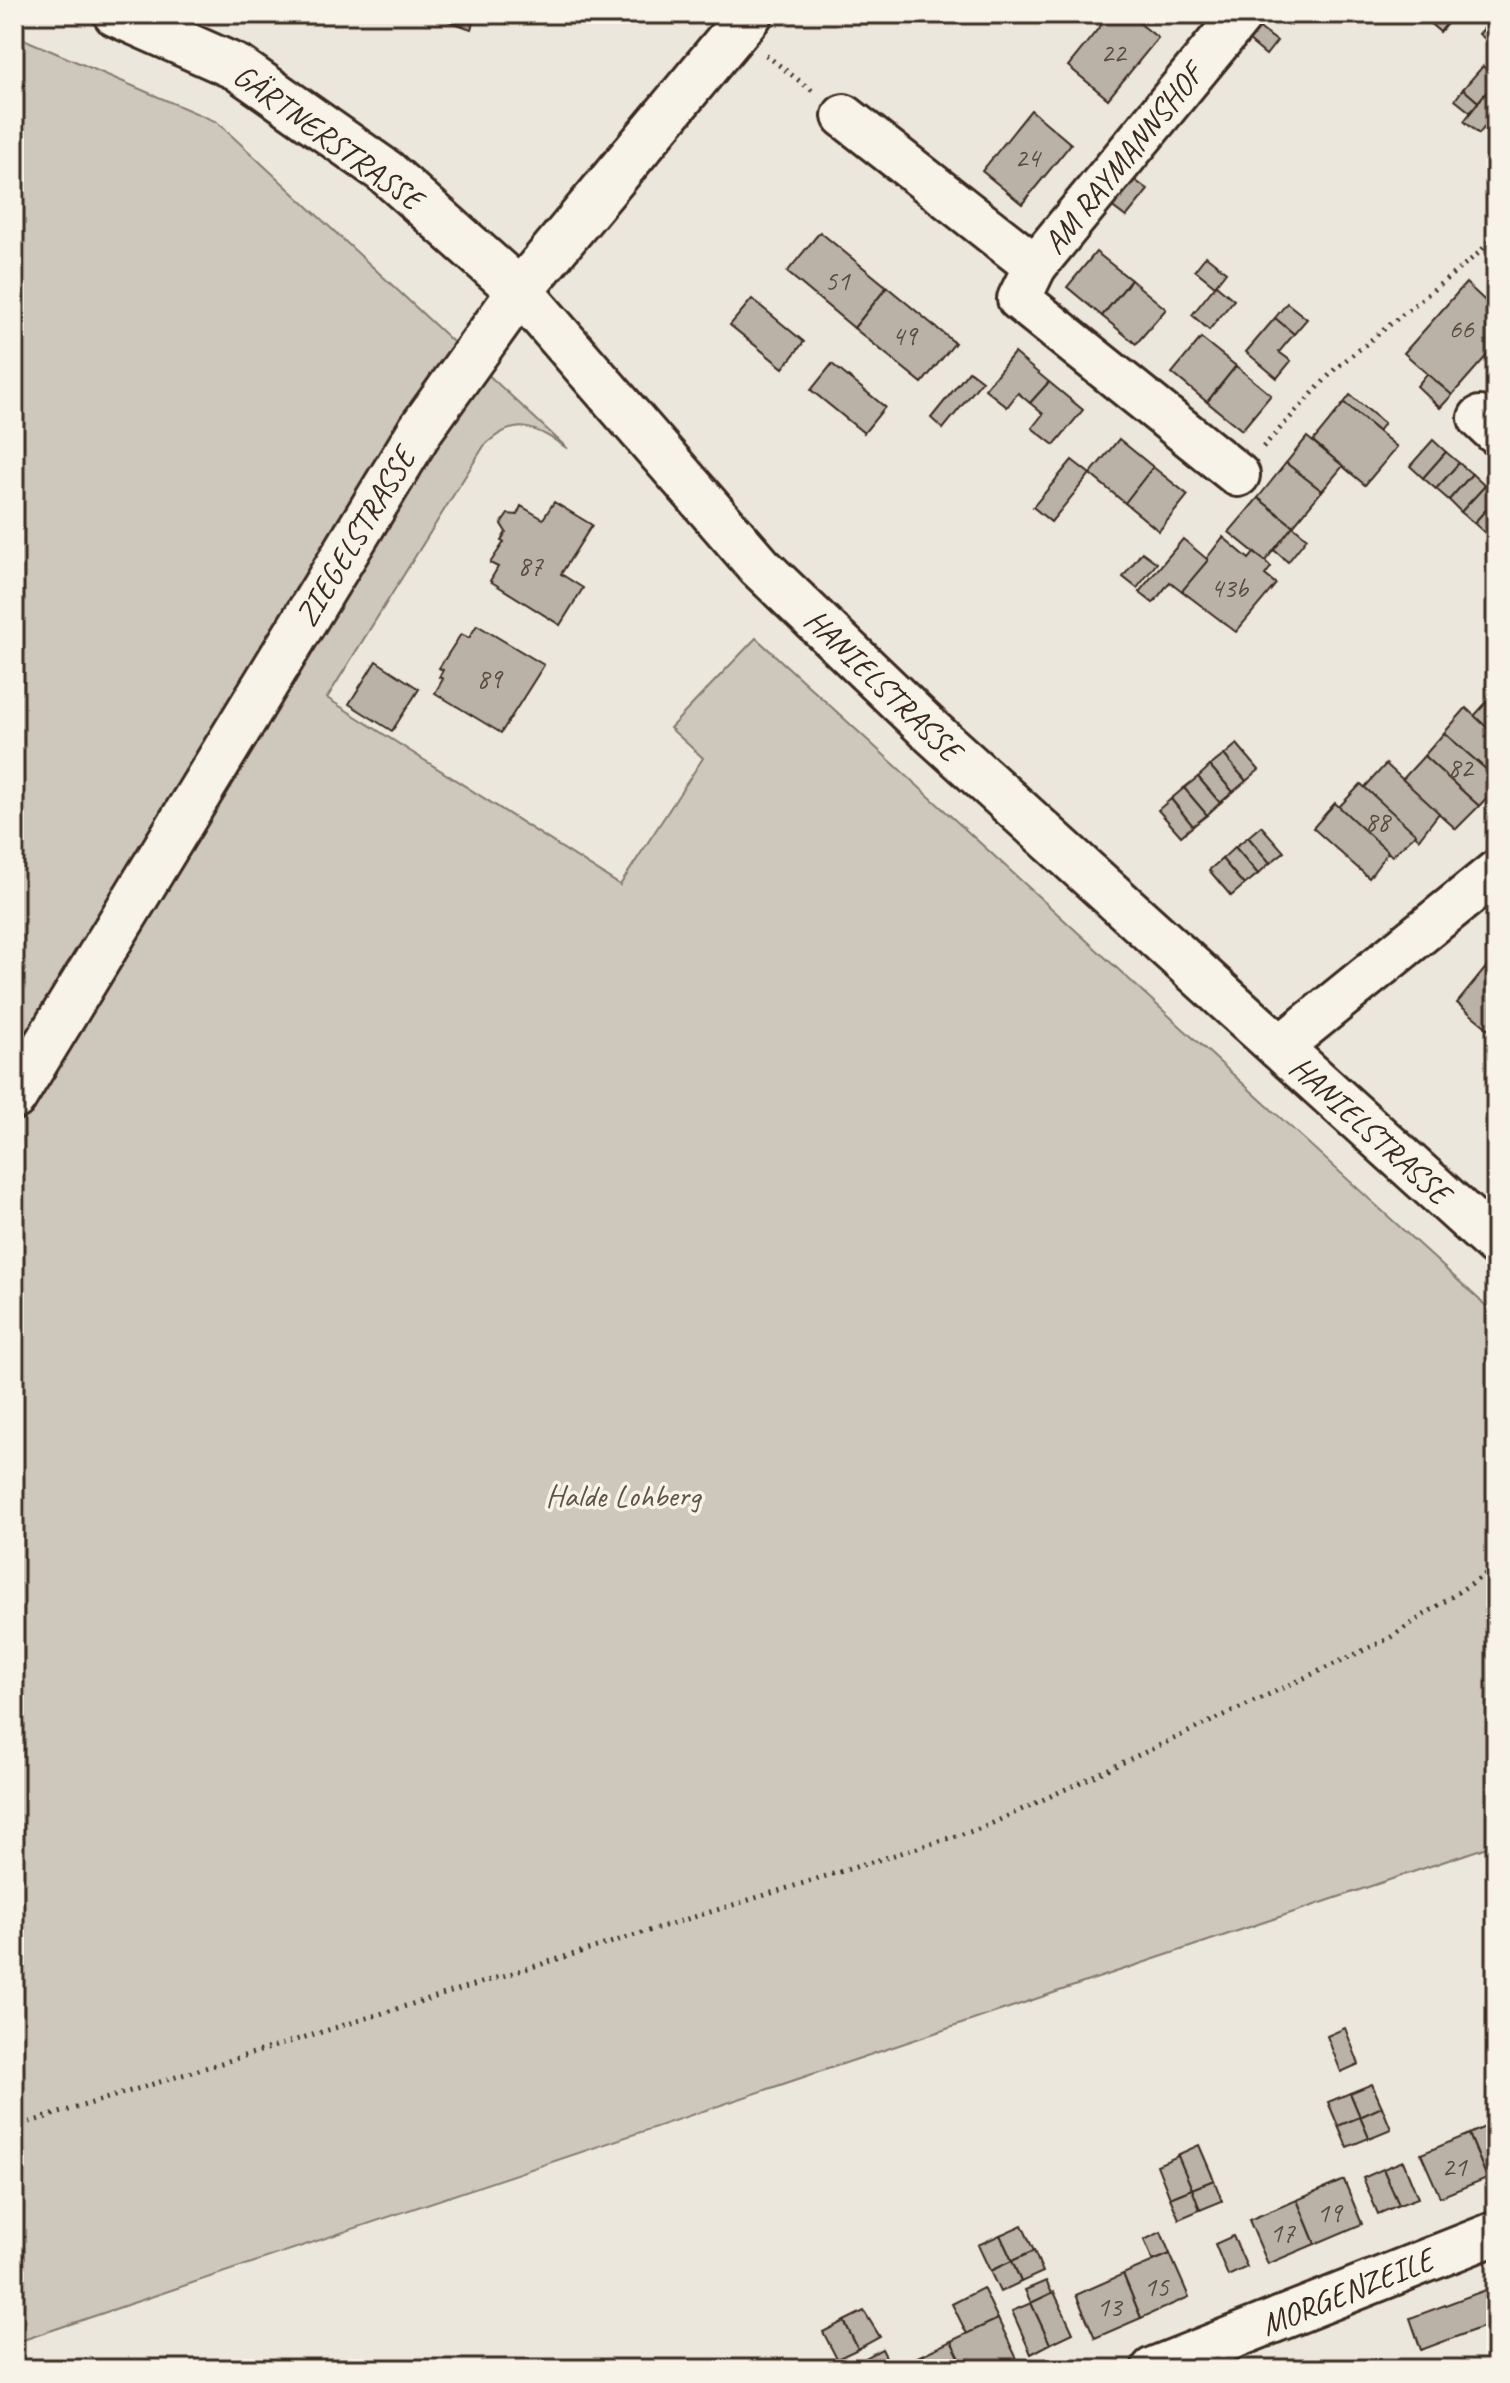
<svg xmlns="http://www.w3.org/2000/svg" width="1510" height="2383" viewBox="0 0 1510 2383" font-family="Caveat,sans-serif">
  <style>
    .green { fill: #cec8bc; stroke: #84796d; stroke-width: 2 }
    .building { fill: #bab2a7; stroke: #3b2a1e; stroke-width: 2 }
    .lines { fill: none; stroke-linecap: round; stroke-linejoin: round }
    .minor-casing { stroke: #3b2a1e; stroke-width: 48 }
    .major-casing { stroke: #3b2a1e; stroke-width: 50 }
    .path { stroke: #3b2a1e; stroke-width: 5; stroke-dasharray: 2 6; stroke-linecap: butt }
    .minor { stroke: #f7f3e8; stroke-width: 42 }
    .major { stroke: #f7f3e8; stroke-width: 44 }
    .labels { text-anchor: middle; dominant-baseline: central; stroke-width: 7; stroke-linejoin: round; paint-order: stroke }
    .number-label { font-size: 28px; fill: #5b4c40 }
    .street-label { font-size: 32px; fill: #3b2a1e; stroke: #f7f3e8 }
    .park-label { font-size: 32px; fill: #605246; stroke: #f7f3e8 }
  </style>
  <rect width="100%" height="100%" fill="#ece7dc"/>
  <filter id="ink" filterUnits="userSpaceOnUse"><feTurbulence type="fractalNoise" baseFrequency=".0125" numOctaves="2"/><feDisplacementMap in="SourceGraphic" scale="16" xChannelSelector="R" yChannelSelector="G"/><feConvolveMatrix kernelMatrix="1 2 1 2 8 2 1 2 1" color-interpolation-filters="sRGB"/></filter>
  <g filter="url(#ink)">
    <path class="green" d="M14,35L217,122L568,449C536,427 516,415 484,446L327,698L620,885L703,758L670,728L756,638L1496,1315V1844L14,2343Z"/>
    <g class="building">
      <polygon points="441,14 476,14 471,29 440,18"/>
      <polygon points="1110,14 1128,14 1158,38 1108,99 1068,66"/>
      <polygon points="1429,14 1455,14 1440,32 1425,19"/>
      <polygon points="1488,14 1496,14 1496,32 1482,21"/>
      <polygon points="1487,25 1496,32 1496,48 1479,34"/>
      <polygon points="1258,27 1277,41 1266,55 1248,40"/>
      <polygon points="1483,66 1496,80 1478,102 1463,89"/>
      <polygon points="1463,89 1478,102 1470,112 1455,100"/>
      <polygon points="1486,93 1496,101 1496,112 1479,134 1464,121"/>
      <polygon points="1031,110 1071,144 1022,204 982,171"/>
      <polygon points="1132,178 1148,190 1126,217 1110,205"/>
      <polygon points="820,232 887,287 854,328 787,272"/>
      <polygon points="1096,252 1131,280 1102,316 1067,287"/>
      <polygon points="1206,256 1226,272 1215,286 1195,270"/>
      <polygon points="1131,280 1166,309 1136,344 1102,316"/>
      <polygon points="1466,283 1496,311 1496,345 1452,395 1404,353"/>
      <polygon points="1216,285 1234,300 1209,330 1192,315"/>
      <polygon points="887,287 955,343 922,383 854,328"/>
      <polygon points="752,299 804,342 783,368 730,325"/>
      <polygon points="1287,303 1307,319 1294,334 1275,318"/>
      <polygon points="1275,318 1294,334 1279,352 1291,361 1277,378 1246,352"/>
      <polygon points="1201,338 1236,366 1207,402 1172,373"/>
      <polygon points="1014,353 1049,382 1030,403 1018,393 1007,407 985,389"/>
      <polygon points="832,364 885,407 864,433 811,390"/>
      <polygon points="1236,366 1271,395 1242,430 1207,402"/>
      <polygon points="969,371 982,381 943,429 931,418"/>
      <polygon points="1427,374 1452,395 1440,408 1417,386"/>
      <polygon points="1049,382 1083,410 1054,445 1032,428 1043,414 1030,403"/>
      <polygon points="1350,395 1384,423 1378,431 1344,403"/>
      <polygon points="1344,403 1397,447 1365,485 1313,441"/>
      <polygon points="1307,437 1343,466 1322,491 1286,463"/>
      <polygon points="1119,439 1153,467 1125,503 1090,474"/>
      <polygon points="1433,440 1446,452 1423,478 1410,466"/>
      <polygon points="1446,452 1459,463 1436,489 1423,478"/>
      <polygon points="1072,460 1090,474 1051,522 1033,507"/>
      <polygon points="1286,463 1322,491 1293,526 1258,498"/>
      <polygon points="1459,463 1472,474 1449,500 1436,489"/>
      <polygon points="1153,467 1188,495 1159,531 1125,503"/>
      <polygon points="1472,474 1485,486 1461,512 1449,500"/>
      <polygon points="1485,486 1496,499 1474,523 1461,512"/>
      <polygon points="1258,498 1293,526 1265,561 1229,532"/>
      <polygon points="1496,499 1496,525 1487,535 1474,523"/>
      <polygon points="554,502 592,525 561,574 583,588 560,625 490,581 498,567 490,563 504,542 501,541 506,532 501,524 508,514 517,515 521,506 543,519"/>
      <polygon points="1496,525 1496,542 1487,535"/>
      <polygon points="1293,526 1307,538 1288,562 1274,550"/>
      <polygon points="1223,537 1249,559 1254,553 1265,561 1271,567 1265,575 1276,584 1236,632 1182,591"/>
      <polygon points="1183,539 1208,560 1182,591 1170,582 1153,603 1139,592"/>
      <polygon points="1142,552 1157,563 1137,588 1123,577"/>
      <polygon points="477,625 544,665 501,733 435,693 443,679 439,677 443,670 439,668 461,634 469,638"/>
      <polygon points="376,661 419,689 392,731 349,704"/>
      <polygon points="1495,693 1496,693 1496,736 1474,716"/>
      <polygon points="1466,708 1496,736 1496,778 1444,733"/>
      <polygon points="1444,733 1496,778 1491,793 1479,806 1424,756"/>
      <polygon points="1237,744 1259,770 1246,781 1224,755"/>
      <polygon points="1224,755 1246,781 1233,792 1210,766"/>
      <polygon points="1424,756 1479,806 1456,829 1402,780"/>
      <polygon points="1386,764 1439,813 1419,839 1364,788"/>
      <polygon points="1210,766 1233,792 1220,803 1198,777"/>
      <polygon points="1198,777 1220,803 1207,815 1184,788"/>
      <polygon points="1361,784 1416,834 1392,856 1338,808"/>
      <polygon points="1184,788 1207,815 1193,826 1171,799"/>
      <polygon points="1171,799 1193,826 1181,836 1158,810"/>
      <polygon points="1335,803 1388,852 1369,878 1313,828"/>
      <polygon points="1261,826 1284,852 1270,863 1248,837"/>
      <polygon points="1248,837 1270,863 1258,874 1235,847"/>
      <polygon points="1235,847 1258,874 1244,885 1222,859"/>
      <polygon points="1222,859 1244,885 1231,896 1209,870"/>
      <polygon points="1496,955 1496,1035 1457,1003"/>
      <polygon points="1345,2028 1359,2064 1341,2072 1327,2036"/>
      <polygon points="1372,2084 1382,2107 1360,2117 1350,2093"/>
      <polygon points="1350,2093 1360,2117 1338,2126 1328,2102"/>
      <polygon points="1496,2096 1496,2116 1489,2099"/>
      <polygon points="1382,2107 1391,2129 1369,2138 1360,2117"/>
      <polygon points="1360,2117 1369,2138 1347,2147 1338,2126"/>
      <polygon points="1496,2122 1496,2174 1487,2178 1469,2134"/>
      <polygon points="1469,2134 1487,2178 1440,2197 1421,2154"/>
      <polygon points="1199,2145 1214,2180 1192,2189 1177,2155"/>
      <polygon points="1178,2156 1192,2189 1170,2198 1157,2165"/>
      <polygon points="1403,2161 1418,2198 1399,2205 1383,2169"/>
      <polygon points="1383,2169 1399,2205 1378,2214 1363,2178"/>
      <polygon points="1214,2180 1222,2201 1200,2210 1192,2189"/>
      <polygon points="1344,2180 1362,2224 1315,2244 1297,2200"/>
      <polygon points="1192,2189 1200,2210 1179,2219 1170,2198"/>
      <polygon points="1297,2200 1315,2244 1268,2264 1249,2220"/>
      <polygon points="1022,2225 1034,2251 1012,2261 1000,2235"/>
      <polygon points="1161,2232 1170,2254 1153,2261 1144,2240"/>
      <polygon points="1000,2235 1012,2261 990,2271 978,2245"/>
      <polygon points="1233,2236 1247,2267 1228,2276 1215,2244"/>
      <polygon points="1034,2251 1043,2272 1021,2282 1012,2261"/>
      <polygon points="1170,2254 1189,2297 1141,2318 1123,2274"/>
      <polygon points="1012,2261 1021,2282 1000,2292 990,2271"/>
      <polygon points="1123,2274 1141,2318 1095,2338 1076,2295"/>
      <polygon points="1046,2281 1052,2293 1031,2303 1025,2290"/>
      <polygon points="983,2288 998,2319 967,2334 952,2304"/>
      <polygon points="1491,2288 1496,2301 1496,2322 1421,2350 1410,2318"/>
      <polygon points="1054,2292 1073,2333 1050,2344 1031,2303"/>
      <polygon points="1031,2303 1050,2344 1031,2354 1012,2311"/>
      <polygon points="864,2311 880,2337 858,2349 844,2321"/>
      <polygon points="998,2319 1018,2361 1002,2369 965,2369 951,2341"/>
      <polygon points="844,2321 858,2349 837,2359 823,2332"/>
      <polygon points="951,2341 965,2369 908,2369 905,2363"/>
      <polygon points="882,2349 892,2369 869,2369 864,2359"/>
      <polygon points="864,2359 869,2369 845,2369"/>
      <polygon points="1298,2362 1301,2369 1280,2369"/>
    </g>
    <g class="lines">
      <defs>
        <g id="minor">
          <polyline points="844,116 1035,266 1019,299 1238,475"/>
          <polyline points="1035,266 1242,14"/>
          <polyline points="1480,418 1496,433"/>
          <polyline points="1279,1048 1496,872"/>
          <polyline points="1153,2369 1496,2233"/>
        </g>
        <g id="major">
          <polyline points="116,14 238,68 386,172 520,291 760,567 933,733 1496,1244"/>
          <polyline points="14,1097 421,429 520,291 750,14"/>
        </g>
      </defs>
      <use href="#minor" class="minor-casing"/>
      <use href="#major" class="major-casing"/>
      <g class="path">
        <polyline points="766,55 815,93"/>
        <polyline points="1263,447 1335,369 1480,252 1496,233"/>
        <polyline points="14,2127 982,1828 1388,1639 1496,1567"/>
      </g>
      <use href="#minor" class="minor"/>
      <use href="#major" class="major"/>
    </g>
  </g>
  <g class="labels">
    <g class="number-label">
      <text x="1113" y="52">22</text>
      <text x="1027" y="157">24</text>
      <text x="837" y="280">51</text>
      <text x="1461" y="328">66</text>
      <text x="904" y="335">49</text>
      <text x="530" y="565">87</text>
      <text x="1229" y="587">43b</text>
      <text x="489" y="678">89</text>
      <text x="1460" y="767">82</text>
      <text x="1377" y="821">88</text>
      <text x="1454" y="2166">21</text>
      <text x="1329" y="2212">19</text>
      <text x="1282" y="2232">17</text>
      <text x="1156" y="2286">15</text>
      <text x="1109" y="2306">13</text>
    </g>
    <g class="street-label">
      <text transform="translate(328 137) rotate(36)">GÄRTNERSTRASSE</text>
      <text transform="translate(1123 159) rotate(-51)">AM RAYMANNSHOF</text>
      <text transform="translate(355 537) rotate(-59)">ZIEGELSTRASSE</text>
      <text transform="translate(883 685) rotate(44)">HANIELSTRASSE</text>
      <text transform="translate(1370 1130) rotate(42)">HANIELSTRASSE</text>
      <text transform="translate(1347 2292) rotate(-22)">MORGENZEILE</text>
    </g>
    <g class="park-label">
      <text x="623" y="1495">Halde Lohberg</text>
    </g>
  </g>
  <rect width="1510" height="2383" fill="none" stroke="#f7f3e8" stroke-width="48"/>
  <rect x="24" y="24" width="1462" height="2335" fill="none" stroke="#3b2a1e" stroke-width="3" filter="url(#ink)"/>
</svg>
